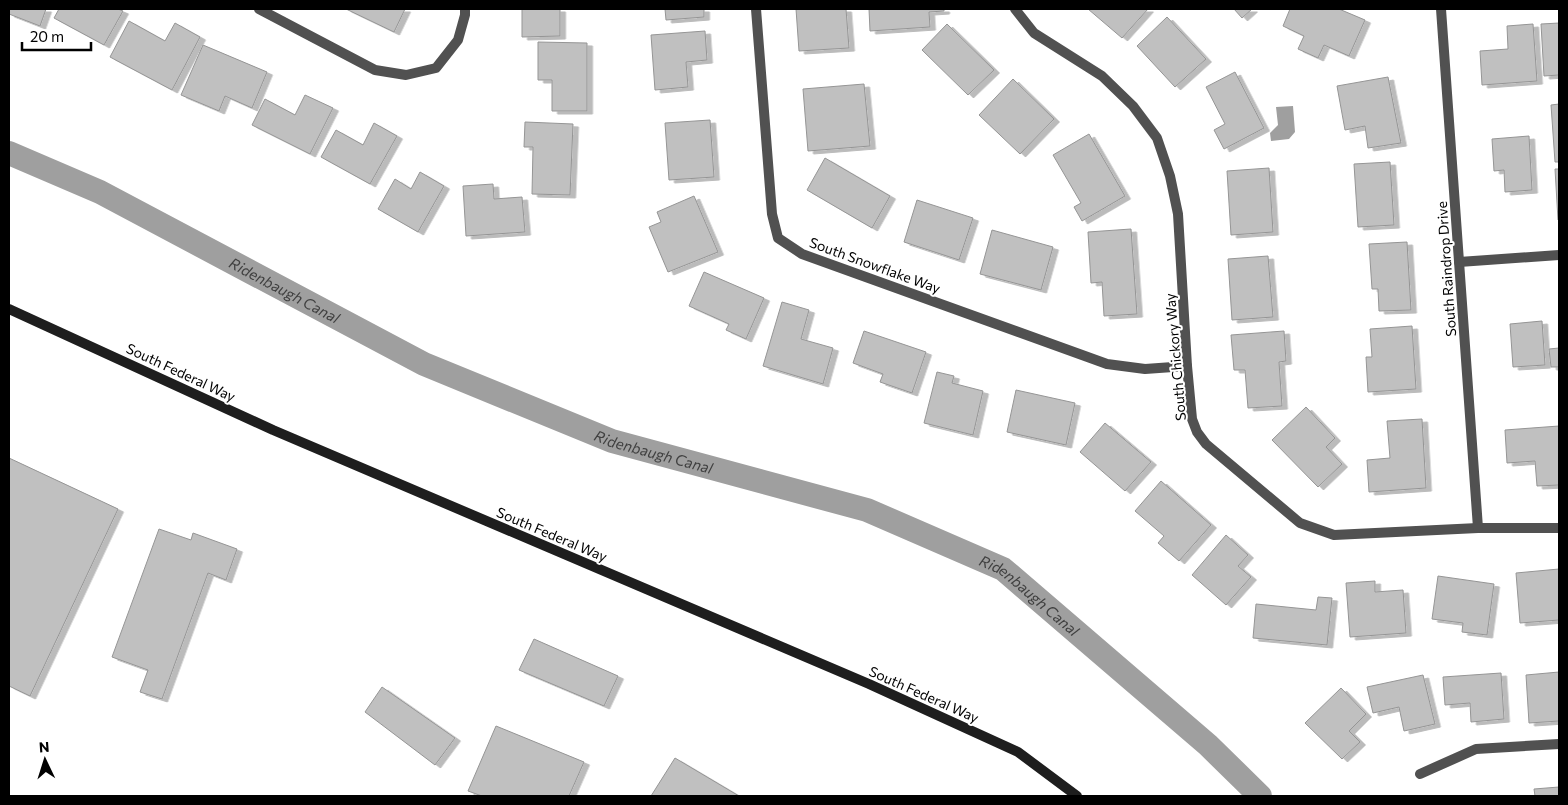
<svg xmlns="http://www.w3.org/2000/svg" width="1568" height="805" viewBox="0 0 1568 805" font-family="Commissioner,sans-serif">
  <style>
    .water { fill: #9f9f9f }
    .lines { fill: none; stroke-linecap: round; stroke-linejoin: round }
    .canal { stroke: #9f9f9f; stroke-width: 24 }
    .building { fill: #c0c0c0; stroke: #959595; filter: url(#shadow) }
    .street { stroke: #515151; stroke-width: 10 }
    .secondary { stroke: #1e1e1e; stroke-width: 10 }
    .labels { text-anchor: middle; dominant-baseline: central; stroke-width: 4; stroke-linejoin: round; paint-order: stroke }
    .street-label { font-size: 14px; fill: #000; stroke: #fff }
    .water-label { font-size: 15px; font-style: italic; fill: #404040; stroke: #fff }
  </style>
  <defs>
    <filter id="shadow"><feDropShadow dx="5.5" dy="3" stdDeviation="0" flood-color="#0004"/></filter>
  </defs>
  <rect width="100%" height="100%" fill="#fff"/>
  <polygon class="water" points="1293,106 1295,132 1289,139 1271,141 1270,133 1278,125 1276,107"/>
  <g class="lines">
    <path class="canal" id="s1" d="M9,153L100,192L424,364L612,441L867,510L1003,569L1208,745L1260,796"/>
  </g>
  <g class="building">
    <polygon points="9,9 46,9 40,26 9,14"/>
    <polygon points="59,9 118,9 123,11 104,45 54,18"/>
    <polygon points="346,9 405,9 394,32"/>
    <polygon points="522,9 560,9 560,36 522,37"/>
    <polygon points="665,9 704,9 704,17 666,20"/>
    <polygon points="796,9 846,9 849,48 799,51"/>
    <polygon points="869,9 944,9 944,11 929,12 930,27 870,31"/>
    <polygon points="1088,9 1148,9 1122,38"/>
    <polygon points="1234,9 1252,9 1242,18"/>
    <polygon points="1290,9 1339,9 1365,20 1349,56 1324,45 1318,58 1298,49 1304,36 1283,26"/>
    <polygon points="1167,17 1206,59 1175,87 1137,46"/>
    <polygon points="129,21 165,41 175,23 200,37 172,90 110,57"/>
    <polygon points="1559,23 1559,75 1544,76 1541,24"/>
    <polygon points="947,24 994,70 968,95 922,50"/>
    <polygon points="1533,24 1537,81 1482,85 1480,51 1508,49 1507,26"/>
    <polygon points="705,31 707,60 686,62 688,87 655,90 651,35"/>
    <polygon points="538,42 587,43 587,111 552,111 552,80 538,80"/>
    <polygon points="203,45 267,72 252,108 225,96 219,111 181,95"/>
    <polygon points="1235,72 1264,128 1224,149 1214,130 1225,124 1206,87"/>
    <polygon points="1388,77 1401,143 1368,148 1365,126 1345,130 1337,86"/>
    <polygon points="1013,79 1054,119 1020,154 979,115"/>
    <polygon points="864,84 870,146 808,151 803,89"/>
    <polygon points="305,95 333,108 310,154 252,125 265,99 295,115"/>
    <polygon points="1559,104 1559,162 1555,162 1551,105"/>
    <polygon points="710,120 714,177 669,180 665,123"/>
    <polygon points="525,122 573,124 570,195 532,194 533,147 524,147"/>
    <polygon points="374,123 397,136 370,184 321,157 336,130 363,145"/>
    <polygon points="1089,134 1125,196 1082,221 1074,207 1081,203 1053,155"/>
    <polygon points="1529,136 1532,190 1505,192 1504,170 1494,171 1492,139"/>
    <polygon points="825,158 890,196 872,228 807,190"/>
    <polygon points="1390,162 1394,225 1358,227 1354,164"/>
    <polygon points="1269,168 1273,232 1231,235 1227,171"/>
    <polygon points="1555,169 1559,169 1559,220 1558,220"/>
    <polygon points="420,172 444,186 418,232 378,209 395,179 411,189"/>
    <polygon points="493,184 494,199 522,197 525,232 466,236 463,186"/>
    <polygon points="694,196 718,252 668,272 649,227 661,222 657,212"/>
    <polygon points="917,200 973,218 959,260 904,242"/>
    <polygon points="1131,229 1137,314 1104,316 1102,282 1091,283 1088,232"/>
    <polygon points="992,230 1053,247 1041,290 980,274"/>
    <polygon points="1407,242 1411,310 1379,311 1378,289 1372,289 1369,244"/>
    <polygon points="1268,256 1273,317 1232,320 1228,259"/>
    <polygon points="704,272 764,298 746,339 726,330 729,324 689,306"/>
    <polygon points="782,302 809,310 801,339 833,348 823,384 763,366"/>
    <polygon points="1542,321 1545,365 1513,367 1510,324"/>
    <polygon points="1412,326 1416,389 1368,392 1366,357 1372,357 1370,329"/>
    <polygon points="864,331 926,352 912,393 880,382 883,374 853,363"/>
    <polygon points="1284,331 1286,361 1279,362 1282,406 1248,408 1245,370 1234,370 1231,335"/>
    <polygon points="1559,348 1559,367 1551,367 1549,349"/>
    <polygon points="937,372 954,376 952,383 983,391 973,435 924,423"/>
    <polygon points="1016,390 1075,403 1066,445 1007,432"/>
    <polygon points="1306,407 1335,438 1326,447 1342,464 1318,487 1272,440"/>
    <polygon points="1422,419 1426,488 1369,492 1367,460 1390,458 1387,421"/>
    <polygon points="1105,423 1151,462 1125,491 1080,452"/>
    <polygon points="1559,426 1559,485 1537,486 1535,461 1507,463 1505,430"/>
    <polygon points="9,458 118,509 30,696 9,686"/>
    <polygon points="1161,481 1211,525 1179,561 1158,543 1164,536 1135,511"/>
    <polygon points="159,529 191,540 193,533 237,549 226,580 208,573 162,699 140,692 148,670 112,657"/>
    <polygon points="1226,535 1248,555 1238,566 1251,577 1226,605 1192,575"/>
    <polygon points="1559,569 1559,620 1520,623 1516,573"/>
    <polygon points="1438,576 1494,584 1487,635 1462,632 1463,623 1432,619"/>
    <polygon points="1375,581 1375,592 1403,590 1406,633 1350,637 1346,583"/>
    <polygon points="1318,597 1332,598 1327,645 1253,638 1256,604 1316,610"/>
    <polygon points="534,639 618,676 604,706 519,670"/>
    <polygon points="1559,672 1559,721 1529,723 1526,675"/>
    <polygon points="1501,673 1504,719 1471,722 1470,703 1445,705 1443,677"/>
    <polygon points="1423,675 1435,724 1404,731 1399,707 1373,713 1367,687"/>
    <polygon points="382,687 455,738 435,765 365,712"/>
    <polygon points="1341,688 1366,714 1349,731 1360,742 1342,759 1305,723"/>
    <polygon points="496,726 584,762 569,796 482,796 468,791"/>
    <polygon points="675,758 739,796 651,796"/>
    <polygon points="1559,787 1559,796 1535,796 1534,789"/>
  </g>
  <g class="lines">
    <g class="street">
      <polyline points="259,9 375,70 406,75 436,68 458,40 465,15 465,9"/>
      <polyline points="756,9 772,214 778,238 802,254 1107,364 1145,369 1187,366"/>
      <polyline points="1015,9 1034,33 1102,76 1133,106 1157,138 1170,176 1178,214 1187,366 1192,419 1197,432 1206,444 1300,523 1334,535 1478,528 1559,528"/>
      <polyline points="1441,9 1478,528"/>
      <polyline points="1459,262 1559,255"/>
      <polyline points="1420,774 1476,749 1559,744"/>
    </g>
    <polyline class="secondary" points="9,309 273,430 869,684 1018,752 1077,796"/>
  </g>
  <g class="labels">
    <g class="street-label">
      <text transform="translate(875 265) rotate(20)">South Snowflake Way</text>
      <text transform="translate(1446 269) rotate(-94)">South Raindrop Drive</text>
      <text transform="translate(1175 357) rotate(-95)">South Chickory Way</text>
      <text transform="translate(181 372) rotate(25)">South Federal Way</text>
      <text transform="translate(552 534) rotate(23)">South Federal Way</text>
      <text transform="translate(924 694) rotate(24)">South Federal Way</text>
    </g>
    <g class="water-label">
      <text stroke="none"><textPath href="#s1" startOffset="308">Ridenbaugh Canal</textPath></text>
      <text stroke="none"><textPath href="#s1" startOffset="712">Ridenbaugh Canal</textPath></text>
      <text stroke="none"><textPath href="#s1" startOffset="1118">Ridenbaugh Canal</textPath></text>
    </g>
  </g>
  <rect width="1568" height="805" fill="none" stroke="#000000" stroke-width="20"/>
  <g transform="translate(45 760) rotate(356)" stroke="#ffffff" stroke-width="4" paint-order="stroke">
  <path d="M0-4L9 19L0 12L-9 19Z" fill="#000000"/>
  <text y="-8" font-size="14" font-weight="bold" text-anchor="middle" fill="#000000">N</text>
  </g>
  <path d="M22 42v8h69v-8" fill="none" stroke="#000000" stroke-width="2.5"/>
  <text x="30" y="42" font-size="15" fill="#000000" stroke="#ffffff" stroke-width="4" paint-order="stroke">20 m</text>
</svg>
